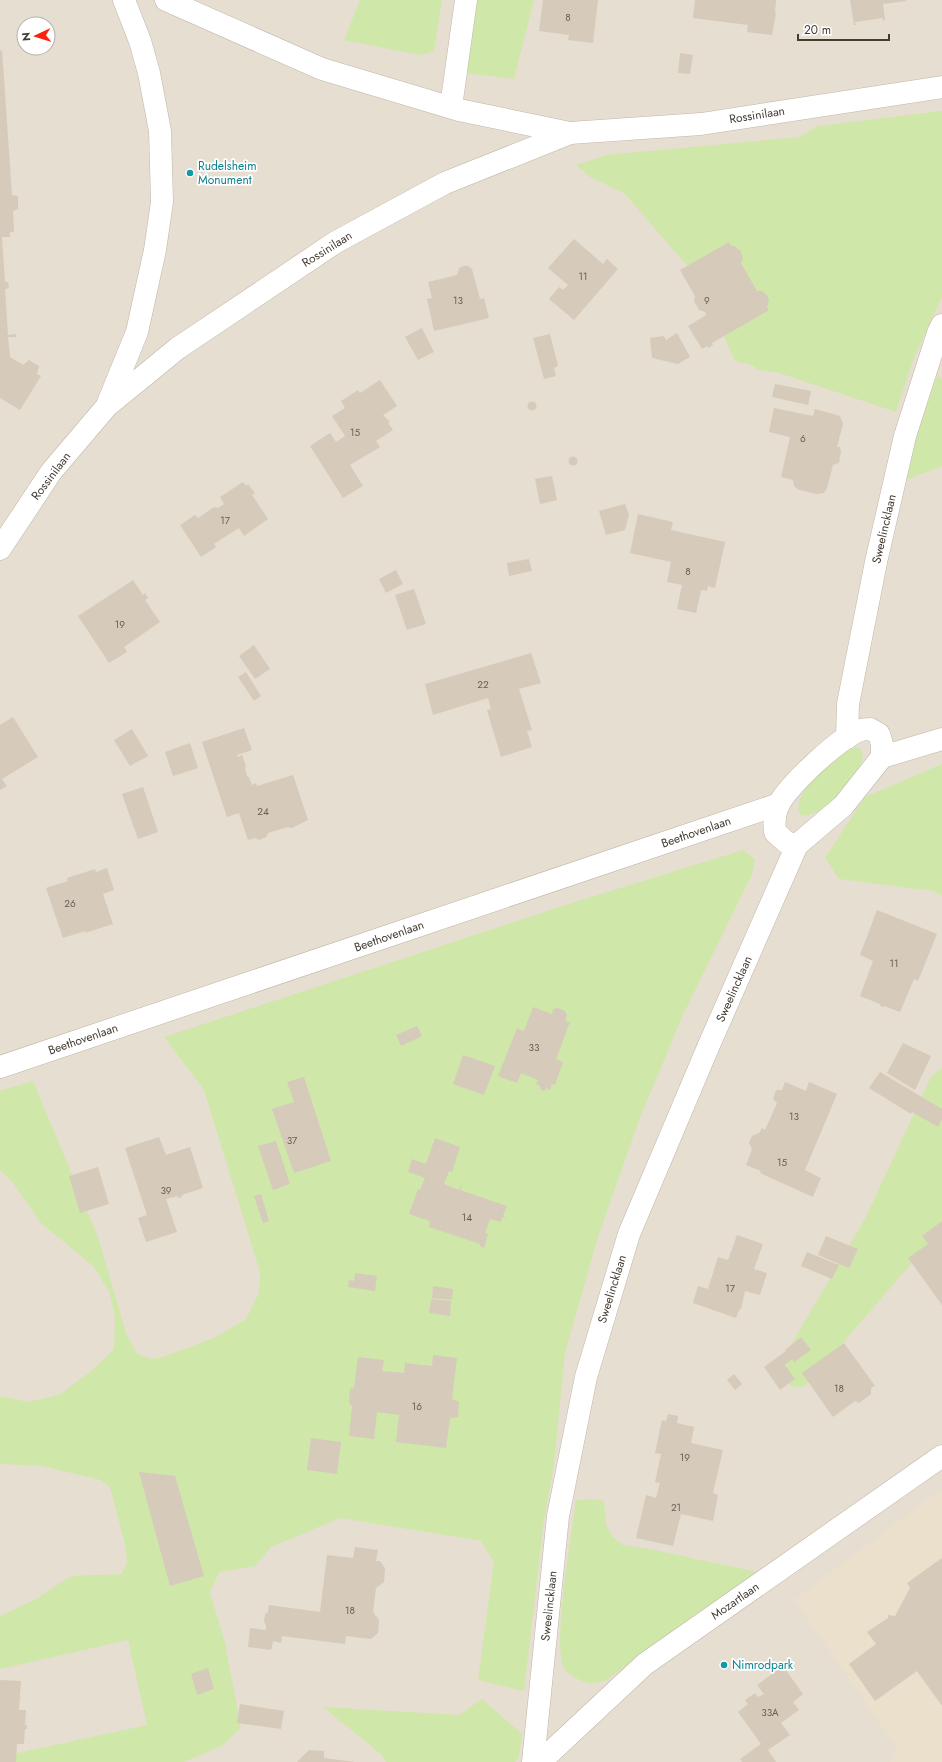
<svg xmlns="http://www.w3.org/2000/svg" width="942" height="1762" viewBox="0 0 942 1762" font-family="Jost,sans-serif">
  <style>
    .residential { fill: #e6ded0; fill-rule: evenodd }
    .education { fill: #ebe0cc }
    .green { fill: #d0e7aa }
    .building { fill: #d6cabb }
    .lines { fill: none; stroke-linecap: round; stroke-linejoin: round }
    .minor-casing { stroke: #c0b6a8; stroke-width: 23 }
    .minor { stroke: #fff; stroke-width: 22 }
    .culture-dot { fill: #0f9aa8; stroke: #fff; stroke-width: 1.5 }
    .labels { text-anchor: middle; dominant-baseline: central; stroke-width: 3.5; stroke-linejoin: round; paint-order: stroke }
    .number-label { font-size: 10px; fill: #686055 }
    .street-label { font-size: 12px; fill: #433c33; stroke: #fff }
    .culture-label { font-size: 12px; fill: #0d838f; stroke: #fff; text-anchor: start }
  </style>
  <rect width="100%" height="100%" fill="#f2ece3"/>
  <path class="residential" d="M0,0H942V1762H0ZM24,24H48V48H24Z"/>
  <polygon class="education" points="942,1488 942,1762 890,1762 898,1749 794,1600"/>
  <g class="green">
    <polygon points="360,0 442,0 434,51 420,55 344,40"/>
    <polygon points="476,0 534,0 514,79 465,73"/>
    <polygon points="942,111 942,297 913,360 896,412 776,372 758,370 752,365 735,361 697,277 624,193 590,177 576,165 607,155 799,137 818,126"/>
    <polygon points="938,374 942,380 942,466 904,481 916,438"/>
    <path d="M856,747L860,748L863,754C862,760 861,766 858,772C849,785 818,820 801,815C786,796 839,753 856,747Z"/>
    <polygon points="942,764 942,896 934,891 839,879 825,858 865,797"/>
    <polygon points="743,850 755,859 752,874 682,1017 639,1120 598,1237 565,1353 554,1463 543,1527 524,1691 478,1680 494,1562 481,1541 340,1518 271,1547 255,1566 219,1572 210,1593 225,1643 241,1728 221,1746 184,1762 0,1762 0,1757 147,1725 128,1640 0,1669 0,1616 38,1598 63,1581 72,1576 122,1574 127,1562 124,1540 110,1487 101,1480 42,1466 0,1464 0,1396 28,1402 59,1395 94,1369 114,1349 115,1316 109,1291 93,1266 41,1223 13,1183 0,1170 0,1091 33,1081 98,1237 126,1333 137,1354 151,1359 163,1357 214,1338 246,1319 259,1293 260,1272 204,1090 164,1037 572,903"/>
    <polygon points="942,1068 942,1228 808,1383 800,1388 790,1386 786,1372 791,1345 866,1217 931,1077"/>
    <path d="M594,1499L604,1501L606,1525L613,1537L622,1545L654,1550L757,1572L605,1681C601,1681 595,1684 590,1683C581,1682 569,1675 564,1668C552,1647 572,1530 576,1500Z"/>
    <polygon points="482,1699 522,1734 519,1757 515,1762 386,1762 382,1755 323,1707 459,1715"/>
  </g>
  <g class="building">
    <polygon points="543,0 598,0 593,43 568,40 569,35 539,31"/>
    <polygon points="695,0 776,0 775,13 776,13 772,35 747,32 748,25 693,18"/>
    <polygon points="850,0 906,0 906,1 883,4 885,20 883,21 883,18 855,22 856,25 854,25"/>
    <polygon points="2,50 12,195 18,196 18,209 13,211 14,232 10,232 10,237 2,237 5,282 8,282 9,288 5,289 8,335 16,334 16,337 8,337 10,357 23,365 29,360 39,366 37,374 41,376 20,410 0,398 0,51"/>
    <polygon points="680,53 693,55 690,74 678,73"/>
    <polygon points="574,239 603,264 607,259 618,269 574,320 549,299 559,287 563,290 568,285 548,268"/>
    <polygon points="729,242 731,246 734,246 741,251 743,259 741,263 757,291 762,291 767,295 769,301 767,307 769,310 712,343 713,345 708,348 707,346 702,349 688,326 706,315 705,312 699,310 694,301 695,296 680,270"/>
    <polygon points="464,266 468,266 472,269 480,299 484,298 489,318 434,331 427,299 432,298 428,282 457,275 459,268"/>
    <polygon points="422,328 434,352 418,360 405,337"/>
    <polygon points="677,333 690,357 678,364 652,358 650,338 664,336 666,340"/>
    <polygon points="550,334 558,366 554,368 556,376 544,379 533,338"/>
    <polygon points="380,380 397,406 383,415 390,422 388,423 393,430 376,441 380,447 350,465 363,486 343,498 310,446 330,433 336,442 345,436 332,416 345,408 341,401 358,390 360,393"/>
    <polygon points="775,384 811,391 808,405 772,397"/>
    <circle cx="532" cy="406" r="4.5"/>
    <polygon points="774,408 813,416 815,409 840,416 843,424 837,447 840,447 841,451 839,463 833,465 827,488 824,493 817,494 799,490 794,486 793,480 781,477 790,437 769,432"/>
    <circle cx="573" cy="461" r="4.5"/>
    <polygon points="552,476 557,500 540,504 535,479"/>
    <polygon points="243,482 246,486 248,484 255,493 252,495 268,519 244,536 239,528 214,544 216,547 201,557 180,525 195,515 198,518 214,507 218,508 224,504 220,497"/>
    <polygon points="625,504 629,515 625,530 606,535 599,511"/>
    <polygon points="638,514 673,522 671,530 725,542 715,588 708,586 707,591 701,590 696,613 677,609 682,585 667,582 671,562 630,553"/>
    <polygon points="529,559 532,571 509,576 507,563"/>
    <polygon points="396,570 403,584 386,593 379,579"/>
    <polygon points="133,580 143,595 145,593 148,598 145,600 160,622 124,647 127,652 109,663 78,616"/>
    <polygon points="414,589 426,624 407,630 395,595"/>
    <polygon points="254,645 270,669 255,679 239,656"/>
    <polygon points="531,653 541,683 519,689 532,730 527,731 532,747 501,757 487,710 491,709 488,698 433,715 425,684"/>
    <polygon points="246,672 261,696 254,701 238,677"/>
    <polygon points="13,717 38,757 2,779 7,786 0,790 0,725"/>
    <polygon points="244,728 252,750 237,755 238,757 242,755 246,766 245,768 247,776 249,777 252,785 256,783 257,786 293,775 308,820 292,828 288,827 268,833 266,837 259,840 255,838 248,840 239,813 227,817 202,742"/>
    <polygon points="132,729 148,756 130,766 114,740"/>
    <polygon points="190,743 198,768 173,776 165,752"/>
    <polygon points="143,787 158,832 138,839 122,794"/>
    <polygon points="107,868 114,890 103,894 113,924 85,933 85,931 63,938 46,888 68,881 67,878 95,869 96,872"/>
    <polygon points="877,910 937,934 918,981 914,979 900,1012 884,1006 883,1007 880,1006 880,1004 860,996 873,961 860,955"/>
    <polygon points="533,1007 552,1014 553,1009 558,1008 565,1011 567,1015 565,1021 570,1022 556,1059 563,1062 555,1085 552,1084 550,1090 546,1088 544,1091 540,1089 540,1086 536,1084 538,1080 521,1073 517,1083 498,1076 517,1028 524,1031"/>
    <polygon points="417,1026 422,1036 401,1046 396,1035"/>
    <polygon points="903,1043 931,1056 915,1090 887,1073"/>
    <polygon points="463,1055 495,1066 484,1095 453,1084"/>
    <polygon points="880,1072 942,1109 942,1119 938,1127 912,1112 911,1114 869,1088"/>
    <polygon points="304,1077 331,1161 294,1173 272,1109 294,1102 287,1082"/>
    <polygon points="785,1082 806,1091 809,1082 837,1094 805,1170 821,1178 813,1197 760,1173 761,1171 746,1165 752,1149 749,1143 752,1136 759,1133 762,1128 765,1130 777,1103 773,1099 776,1090 782,1090"/>
    <polygon points="159,1137 166,1155 190,1147 203,1188 182,1195 182,1197 178,1198 178,1196 166,1199 177,1232 146,1242 138,1218 147,1215 125,1148"/>
    <polygon points="435,1138 460,1147 452,1172 449,1171 444,1184 459,1190 461,1185 462,1186 460,1190 507,1206 503,1216 507,1218 502,1217 501,1222 490,1219 485,1233 488,1234 484,1248 480,1246 480,1244 429,1227 430,1221 409,1214 418,1189 420,1190 425,1178 408,1172 412,1159 426,1164"/>
    <polygon points="276,1141 290,1184 273,1190 258,1146"/>
    <polygon points="98,1167 109,1204 80,1213 69,1176"/>
    <polygon points="261,1194 269,1221 263,1223 254,1196"/>
    <polygon points="942,1221 942,1305 908,1258 928,1244 922,1236"/>
    <polygon points="737,1235 763,1244 754,1269 767,1273 760,1295 745,1291 741,1309 739,1310 736,1318 693,1303 698,1286 708,1289 718,1257 728,1260"/>
    <polygon points="826,1236 858,1249 849,1268 818,1255"/>
    <polygon points="807,1252 839,1265 832,1279 801,1266"/>
    <polygon points="355,1273 377,1276 375,1291 348,1287 349,1280 354,1281"/>
    <polygon points="433,1286 453,1289 452,1300 432,1298"/>
    <polygon points="431,1299 451,1301 450,1316 429,1313"/>
    <polygon points="801,1337 811,1350 794,1362 792,1359 785,1365 795,1379 780,1390 764,1367 786,1351 785,1350"/>
    <polygon points="844,1343 875,1386 871,1388 871,1394 859,1403 855,1401 833,1417 802,1373"/>
    <polygon points="433,1355 457,1358 452,1399 459,1402 458,1417 450,1418 446,1448 396,1442 399,1415 377,1412 374,1439 349,1436 352,1406 349,1403 350,1389 354,1387 358,1357 384,1360 382,1371 404,1373 405,1363 432,1366"/>
    <polygon points="734,1374 742,1384 735,1390 727,1380"/>
    <polygon points="668,1414 678,1416 677,1423 694,1427 691,1443 723,1450 713,1493 718,1495 713,1521 681,1514 673,1546 636,1538 646,1495 656,1498 660,1483 655,1482 661,1454 655,1453 662,1420 666,1421"/>
    <polygon points="311,1438 341,1442 337,1474 307,1470"/>
    <polygon points="139,1472 175,1476 204,1576 170,1586"/>
    <polygon points="355,1547 378,1550 376,1561 380,1561 385,1568 384,1582 376,1588 373,1612 379,1620 378,1633 371,1639 346,1636 345,1644 282,1636 281,1643 273,1641 271,1650 248,1647 250,1628 266,1630 266,1625 264,1622 265,1614 268,1612 269,1605 320,1612 327,1555 353,1558"/>
    <polygon points="942,1558 942,1706 917,1671 875,1701 849,1664 876,1644 867,1632 888,1618 888,1615 895,1616 910,1588 907,1583"/>
    <polygon points="783,1666 803,1694 793,1702 799,1710 781,1723 790,1735 768,1750 776,1762 742,1762 740,1759 761,1744 738,1712 748,1704 745,1700 755,1693 758,1697 764,1694 757,1685"/>
    <polygon points="208,1668 214,1689 197,1695 191,1674"/>
    <polygon points="0,1680 21,1681 19,1710 26,1710 25,1725 27,1725 27,1729 25,1729 24,1744 17,1744 16,1762 0,1762"/>
    <polygon points="240,1704 284,1711 281,1729 237,1723"/>
    <polygon points="309,1750 324,1751 324,1758 355,1762 297,1762"/>
  </g>
  <g class="lines">
    <defs>
      <g id="minor">
        <polyline points="166,0 322,69 459,110 570,133"/>
        <polyline points="451,107 466,0"/>
        <polyline points="108,403 137,332 155,250 162,202 160,131 149,73 140,41 124,0"/>
        <polyline points="0,549 51,472 107,406 178,348 336,242 445,183 570,133 701,124 942,87"/>
        <path d="M870,729L879,734L882,744V757L843,806L797,845L786,842L775,832C774,822 774,815 778,806C786,787 842,735 861,730C864,729 868,729 870,729Z"/>
        <polyline points="847,738 848,704 876,562 905,436 938,333 942,325"/>
        <polyline points="882,757 942,739"/>
        <polyline points="0,1067 779,804"/>
        <polyline points="533,1762 558,1516 586,1377 629,1234 709,1045 797,845"/>
        <polyline points="540,1762 645,1664 942,1456"/>
      </g>
    </defs>
    <use href="#minor" class="minor-casing"/>
    <use href="#minor" class="minor"/>
  </g>
  <g class="culture-dot">
    <circle cx="190" cy="173" r="4"/>
    <circle cx="724" cy="1665" r="4"/>
  </g>
  <g class="labels">
    <g class="number-label">
      <text x="568" y="17">8</text>
      <text x="583" y="276">11</text>
      <text x="458" y="300">13</text>
      <text x="707" y="300">9</text>
      <text x="355" y="432">15</text>
      <text x="803" y="438">6</text>
      <text x="225" y="520">17</text>
      <text x="688" y="571">8</text>
      <text x="120" y="624">19</text>
      <text x="483" y="684">22</text>
      <text x="263" y="811">24</text>
      <text x="70" y="903">26</text>
      <text x="894" y="963">11</text>
      <text x="534" y="1047">33</text>
      <text x="794" y="1116">13</text>
      <text x="292" y="1140">37</text>
      <text x="782" y="1162">15</text>
      <text x="166" y="1190">39</text>
      <text x="467" y="1217">14</text>
      <text x="730" y="1288">17</text>
      <text x="839" y="1388">18</text>
      <text x="417" y="1406">16</text>
      <text x="685" y="1457">19</text>
      <text x="676" y="1507">21</text>
      <text x="350" y="1610">18</text>
      <text x="770" y="1712">33A</text>
    </g>
    <g class="street-label">
      <text transform="translate(757 115) rotate(-9)">Rossinilaan</text>
      <text transform="translate(327 249) rotate(-32)">Rossinilaan</text>
      <text transform="translate(51 476) rotate(-53)">Rossinilaan</text>
      <text transform="translate(884 529) rotate(-77)">Sweelincklaan</text>
      <text transform="translate(696 832) rotate(-19)">Beethovenlaan</text>
      <text transform="translate(389 936) rotate(-19)">Beethovenlaan</text>
      <text transform="translate(734 989) rotate(-66)">Sweelincklaan</text>
      <text transform="translate(83 1039) rotate(-19)">Beethovenlaan</text>
      <text transform="translate(612 1289) rotate(-73)">Sweelincklaan</text>
      <text transform="translate(735 1601) rotate(-35)">Mozartlaan</text>
      <text transform="translate(549 1606) rotate(-84)">Sweelincklaan</text>
    </g>
    <g class="culture-label">
      <text x="198" y="166">Rudelsheim<tspan x="198" dy="14">Monument</tspan></text>
      <text x="732" y="1665">Nimrodpark</text>
    </g>
  </g>
  <g transform="translate(36 36) rotate(266)"><circle r="19" fill="#ffffff" stroke="#b4b1ad"/>
  <path d="M0-3L7 15L0 10L-7 15Z" fill="#fe210d"/>
  <text y="-6" font-size="11" font-weight="bold" text-anchor="middle" fill="#433c33">N</text>
  </g>
  <path d="M798 34v6h91v-6" fill="none" stroke="#433c33" stroke-width="2"/>
  <text x="804" y="34" font-size="12" fill="#433c33" stroke="#ffffff" stroke-width="3" paint-order="stroke">20 m</text>
</svg>
